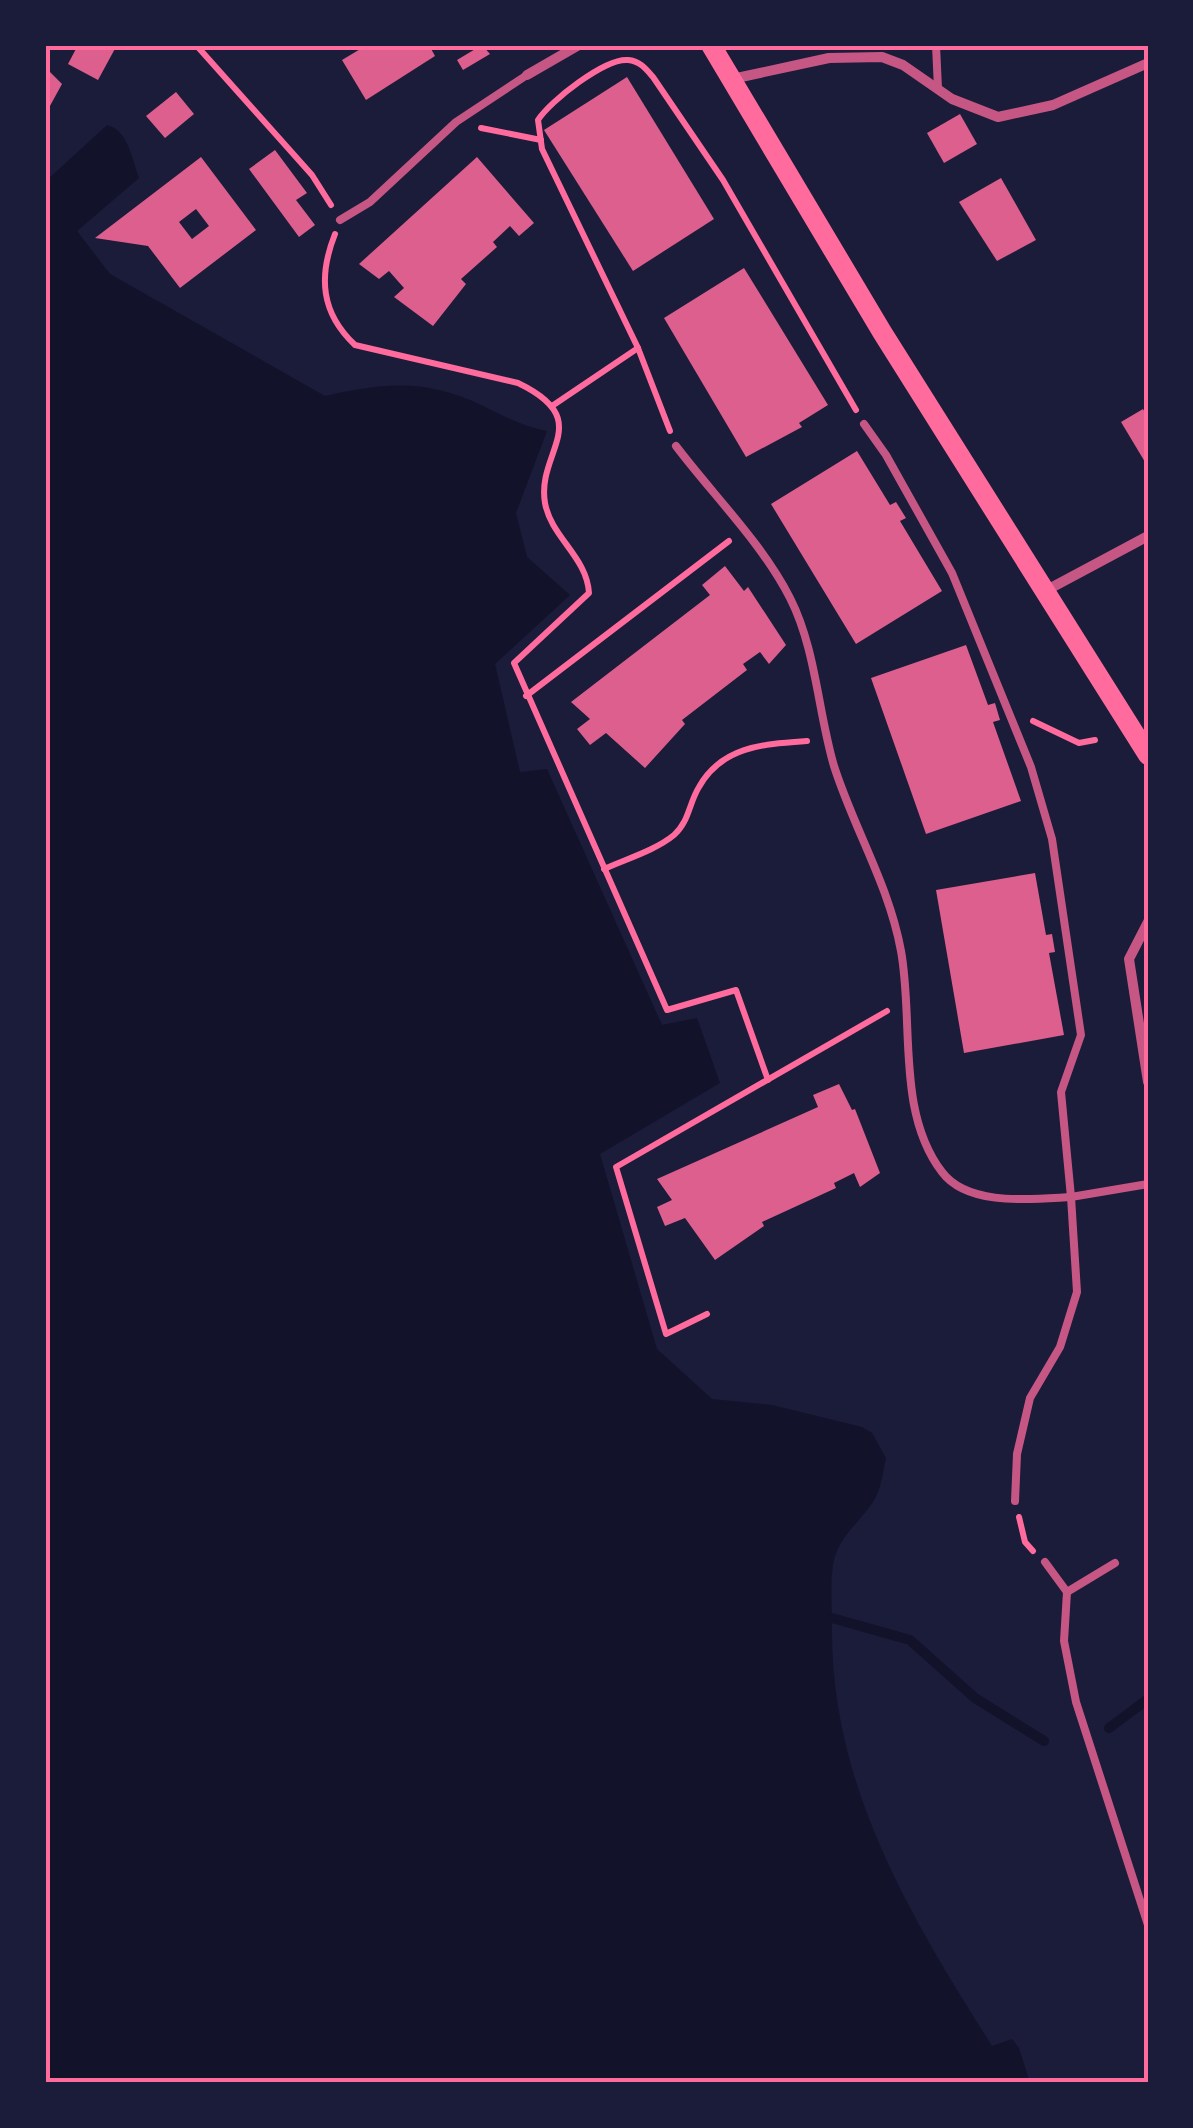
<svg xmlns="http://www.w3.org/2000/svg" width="1193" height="2128" viewBox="0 0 1193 2128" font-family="Quicksand,sans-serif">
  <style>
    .water { fill: #12122b }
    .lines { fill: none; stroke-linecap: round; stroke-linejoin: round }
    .stream { stroke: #12122b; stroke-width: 10 }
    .building { fill: #dd5f8e; fill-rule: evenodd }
    .path { stroke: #ff6b9d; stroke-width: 6 }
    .service { stroke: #c65784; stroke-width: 8 }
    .minor { stroke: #c65784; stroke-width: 10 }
    .secondary { stroke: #ff6b9d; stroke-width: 20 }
    .neatline { fill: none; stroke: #ff6b9d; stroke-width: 4 }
  </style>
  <rect width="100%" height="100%" fill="#1b1b3a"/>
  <path class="water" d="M107,125C128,130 132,159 139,178L77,231L110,274L325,396C383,383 426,378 483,406C506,417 522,426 547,431L516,513L527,557L570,595L495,664L520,772L547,769L662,1025L697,1018L720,1083L600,1154L657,1349L712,1399L772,1405L862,1427L872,1433L886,1458C883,1472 881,1490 873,1502C859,1523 837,1538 833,1565C830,1584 832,1607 832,1626C830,1784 910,1916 992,2046L1012,2039L1019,2048L1030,2083H45V182Z"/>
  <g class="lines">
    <g class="stream">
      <polyline points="832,1618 910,1640 975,1698 1044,1741"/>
      <polyline points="1109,1728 1148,1699"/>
    </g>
  </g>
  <g class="building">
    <polygon points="78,45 117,45 98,80 68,64"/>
    <polygon points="367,45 429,45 435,56 366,100 342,60"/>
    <polygon points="482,45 490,54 463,70 457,60"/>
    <polygon points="45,67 62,84 45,115"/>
    <polygon points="627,77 714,219 633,271 544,130"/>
    <polygon points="176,92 194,114 165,138 146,116"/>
    <polygon points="960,114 977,144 944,163 927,133"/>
    <polygon points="275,150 307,193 296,200 315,225 299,237 249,169"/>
    <path d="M201,157L256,230L180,288L148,246L95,238ZM196,209L209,226L192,239L179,222Z"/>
    <polygon points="477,157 534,223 519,236 510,226 493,242 497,247 461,279 466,284 433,326 394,297 404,288 389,271 379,279 359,264"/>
    <polygon points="1001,178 1036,240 997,261 959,202"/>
    <polygon points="744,268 828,405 799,423 802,427 746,457 664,318"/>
    <polygon points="1143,409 1148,418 1148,467 1121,422"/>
    <polygon points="857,451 890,505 896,502 906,518 900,521 942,591 856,644 771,504"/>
    <polygon points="725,566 744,591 748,587 786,645 769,664 760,652 743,664 747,670 682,720 685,724 645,768 606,733 590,745 577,729 590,719 571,702 710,595 702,585"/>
    <polygon points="966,645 988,705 995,703 1000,720 993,722 1021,801 926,834 871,678"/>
    <polygon points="1035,873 1046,935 1052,934 1055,952 1049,953 1064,1035 964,1053 936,890"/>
    <polygon points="839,1084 852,1110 855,1109 880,1173 860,1187 854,1173 834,1183 836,1188 762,1222 764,1226 715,1260 685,1218 665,1226 657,1207 672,1200 657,1179 818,1107 813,1095"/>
  </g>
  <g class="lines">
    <g class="path">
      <polyline points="196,45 312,175 331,205"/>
      <polyline points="481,128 541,140"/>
      <path d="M335,234C318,277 321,313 355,345L518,383C597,421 536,451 545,503C551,537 587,557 589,593L514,663L667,1010L736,990L768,1080"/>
      <polyline points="552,406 638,348"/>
      <path d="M670,431L638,348L542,149L538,120C550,101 605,58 628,60C640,61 646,69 653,77L723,180L856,410"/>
      <polyline points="526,696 729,541"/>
      <polyline points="1033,721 1079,743 1095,740"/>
      <path d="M604,869C626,859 656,850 674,835C689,822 689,803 699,787C722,746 764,744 807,741"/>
      <polyline points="707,1314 666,1334 616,1167 887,1011"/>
      <polyline points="1019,1517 1025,1542 1033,1551"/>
    </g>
    <g class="service">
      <polyline points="936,45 938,89"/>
      <polyline points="340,220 370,202 456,122 527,75"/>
      <path d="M676,446C713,495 762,543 790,598C816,649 818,712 834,766C854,829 889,885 901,951C914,1022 896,1112 942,1172C968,1207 1033,1199 1071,1197L1061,1092L1081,1035L1052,839L1031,767L952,573L886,455L864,424"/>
      <polyline points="1015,1501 1017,1454 1030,1398 1060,1347 1077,1292 1071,1197 1148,1184"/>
      <polyline points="1045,1562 1067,1592 1064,1641 1076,1702 1148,1925"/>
      <polyline points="1067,1592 1115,1563"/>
    </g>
    <g class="minor">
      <polyline points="527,75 579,45"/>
      <polyline points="732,79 829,58 882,57 903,65 952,99 998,117 1053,105 1148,63"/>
      <polyline points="1047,590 1148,536"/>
      <polyline points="1148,922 1129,959 1148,1082"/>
    </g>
    <polyline class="secondary" points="711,45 882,332 1148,755"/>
  </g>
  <rect width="1193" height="2128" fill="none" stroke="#1b1b3a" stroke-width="95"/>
  <rect x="48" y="48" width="1098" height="2032" class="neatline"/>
</svg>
